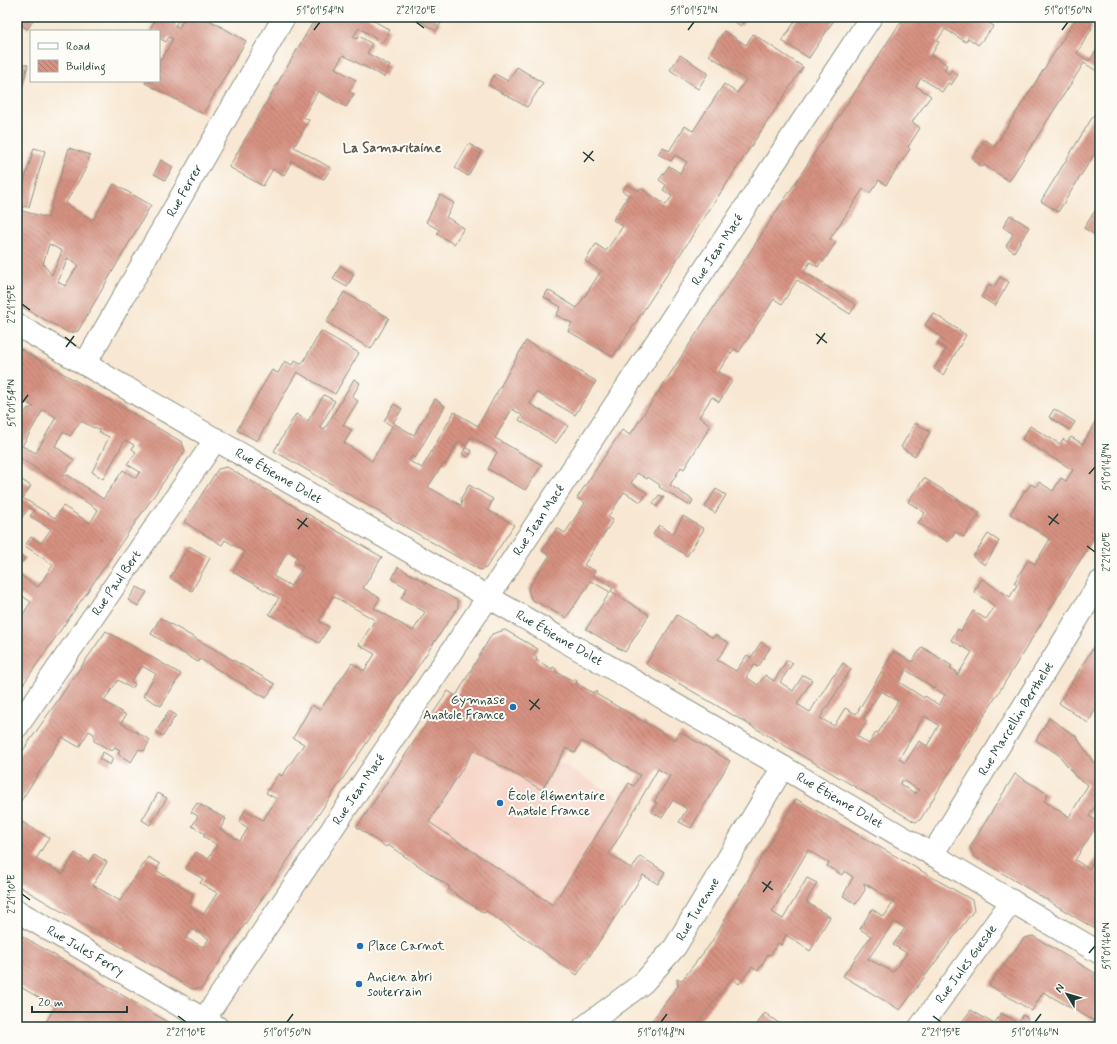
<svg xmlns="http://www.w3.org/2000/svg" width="1117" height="1044" viewBox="0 0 1117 1044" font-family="Mynerve,sans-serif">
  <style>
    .built { fill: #f6d2c4 }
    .building { fill: url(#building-back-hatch); fill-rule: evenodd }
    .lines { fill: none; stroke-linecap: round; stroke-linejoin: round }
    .minor-casing { stroke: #8c9283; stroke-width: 24 }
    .minor { stroke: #fff; stroke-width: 22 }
    .ticks { fill: none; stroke: #1f3d34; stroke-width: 1.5 }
    .poi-dot { fill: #1f6fb2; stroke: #fdfcf7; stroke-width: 1.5 }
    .labels { text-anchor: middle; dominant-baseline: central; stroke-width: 4; stroke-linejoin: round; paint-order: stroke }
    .street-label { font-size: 13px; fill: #1f3d34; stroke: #fdfcf7 }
    .poi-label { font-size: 13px; fill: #1f3d34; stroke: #fdfcf7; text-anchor: start }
    .neighbourhood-label { font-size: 14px; font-weight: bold; fill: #5f5a4f; stroke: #fdfcf7 }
    .neatline { fill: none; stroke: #1f3d34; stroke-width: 1.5 }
    .ticks-label { font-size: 10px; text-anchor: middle; fill: #1f3d34 }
  </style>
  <defs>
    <pattern id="building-back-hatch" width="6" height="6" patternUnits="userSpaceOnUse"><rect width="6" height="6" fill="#d69181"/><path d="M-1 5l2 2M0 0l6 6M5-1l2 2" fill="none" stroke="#ad786a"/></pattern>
  </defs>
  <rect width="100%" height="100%" fill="#fdfcf7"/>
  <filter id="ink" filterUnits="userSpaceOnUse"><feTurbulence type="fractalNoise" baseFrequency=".025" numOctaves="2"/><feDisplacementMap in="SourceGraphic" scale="8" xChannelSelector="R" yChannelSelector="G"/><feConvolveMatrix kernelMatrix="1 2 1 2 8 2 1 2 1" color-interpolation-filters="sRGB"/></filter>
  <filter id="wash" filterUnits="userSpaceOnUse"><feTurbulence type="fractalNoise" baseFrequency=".012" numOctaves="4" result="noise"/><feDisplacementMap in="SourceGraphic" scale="16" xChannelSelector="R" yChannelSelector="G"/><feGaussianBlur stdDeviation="0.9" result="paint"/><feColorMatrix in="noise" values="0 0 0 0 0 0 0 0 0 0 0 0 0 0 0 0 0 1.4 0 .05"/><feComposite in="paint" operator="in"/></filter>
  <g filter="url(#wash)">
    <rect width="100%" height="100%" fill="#f8e7d2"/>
    <polygon class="built" points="505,630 538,649 533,655 537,658 536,660 552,669 553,667 556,669 556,671 572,681 574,679 577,681 576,683 593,693 594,691 597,692 556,760 636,808 609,854 643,875 577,975 486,911 484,913 448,889 450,887 388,845 386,847 357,827 448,691 456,695 492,634"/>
    <g id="blocks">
      <g class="building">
        <polygon points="17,17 32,17 34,18 28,29 17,22"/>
        <polygon points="145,17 180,17 175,26 179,28 185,17 204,17 246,41 203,114 145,83 146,81 159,81 159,59 162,59 173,39 169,37 166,42 159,38 159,31 149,31 154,22"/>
        <polygon points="316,17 367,17 390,30 381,44 375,40 376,38 359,28 353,37 357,39 359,36 372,44 367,53 390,66 384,77 343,55 335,68 356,80 349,92 354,94 346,107 318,91 303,117 309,120 294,147 331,168 324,179 292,161 284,175 273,169 263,186 229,167"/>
        <polygon points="413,17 430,17 441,23 436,31"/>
        <polygon points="727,17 747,17 741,26"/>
        <polygon points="798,17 836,17 809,58 782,41"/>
        <polygon points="904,17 979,17 994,26 978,45 968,38 966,42 945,29 937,41 939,42 930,57 935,57 947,65 944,70 949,74 951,70 958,75 951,85 948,83 942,92 921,78 916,86 931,96 912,122 920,128 908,147 910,149 886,185 879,180 870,193 863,189 830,239 836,242 823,262 821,262 818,267 810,262 804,272 856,305 850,314 797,280 782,304 774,299 739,352 734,349 718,372 732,381 719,402 712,397 699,417 711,425 684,469 681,467 670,485 693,500 690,506 659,487 660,485 648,477 647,479 637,473 631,483 647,493 641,502 624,492 608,517 613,520 584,565 595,571 593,575 613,587 611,591 649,615 625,652 586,629 610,592 591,581 566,618 531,599 528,589 550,555 542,551 557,528 565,533 585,503 577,498 622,430 630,435"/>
        <polygon points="1077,17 1100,17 1100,20 1096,17 1090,26 1092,28 1077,53 1089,61 1100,45 1100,73 1084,63 1009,181 984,165 983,167 972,159 985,140 995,146"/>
        <polygon points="724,31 746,45 753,34 803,67 613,357 568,331 572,323 556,315 561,307 544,297 548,290 577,308 601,271 585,261 596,244 606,251 623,226 613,220 629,195 622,191 627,184 638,191 640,188 666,205 672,196 663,190 666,185 659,180 669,166 680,173 687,162 675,155 671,161 658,154 663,147 669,151 685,126 693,131 724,84 737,93 746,80 709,55"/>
        <polygon points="680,55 708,73 698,89 670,70"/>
        <polygon points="17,62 28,65 22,87 17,85"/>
        <polygon points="517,67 543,83 527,107 488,85 495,74 508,81"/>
        <polygon points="1100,105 1100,145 1058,212 1041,201"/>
        <polygon points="469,144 482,151 468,176 455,168"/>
        <path d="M34,148L45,151L29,207L23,206L22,211L48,218L69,148L90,155L85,170L65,204L93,220L114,184L151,205L78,331L69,333L17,304V206ZM49,244L62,251L52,275L43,264ZM68,258L78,265L65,286L58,282Z"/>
        <polygon points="161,160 173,167 165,180 154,174"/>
        <polygon points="440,195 454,203 446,217 464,228 454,244 437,234 439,230 426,222"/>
        <polygon points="1100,203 1100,238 1084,228"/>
        <polygon points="1010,215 1029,227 1014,252 1006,246 1013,234 1003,227"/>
        <polygon points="340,266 354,274 347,287 333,279"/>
        <polygon points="1000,277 1009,282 995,306 981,297 989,284 994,287"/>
        <polygon points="344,292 389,318 371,349 326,322"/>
        <polygon points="933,313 966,335 943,375 934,369 946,349 937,344 941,337 925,325"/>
        <polygon points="321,331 359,353 335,394 297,372 257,441 237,430 272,370 278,373 285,361 292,365 295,360 302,364"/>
        <polygon points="526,341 596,381 575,415 536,392 530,404 568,426 556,443 519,420 522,415 512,409 495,438 542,465 525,490 488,469 497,452 471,437 466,446 459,441 445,465 443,464 428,487 462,506 461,498 469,485 493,499 488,510 514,525 486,568 480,570 274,451 296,414 308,421 324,395 335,401 320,427 324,430 354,379 360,383 352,397 358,401 343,425 352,430 344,443 372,461 392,426 384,421 394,404 402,409 393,423 414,435 435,399 445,406 415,458 412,456 409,461 422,468 454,412 478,426"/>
        <path d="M17,347L182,442L185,451L17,693V623L31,602L21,595L17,600V573L38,587L53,565L25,546L31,537L41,543L51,529L30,516L34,511L29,508L17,524V477L31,486L23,498L55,518L63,506L90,523L98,510L17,456V443L21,435L17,433V427L27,409L34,407L21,400L17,407ZM43,410L56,417L36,453L22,446ZM81,421L94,428L95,427L100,430L99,432L109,437L92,472L103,479L125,440L134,445L132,449L136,452L127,464L140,472L136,478L123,470L103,499L68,475L62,476L74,460L55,446L63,432L70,436Z"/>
        <polygon points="1054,409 1075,422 1070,430 1049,417"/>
        <path d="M1100,413V528L920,820L915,822L646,664L677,615L713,638L715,635L729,643L717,660L736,671L747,655L751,658L761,642L770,648L758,667L754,665L746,677L758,685L765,675L774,681L787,660L793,663L780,682L793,691L803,675L812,680L797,704L810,712L833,675L834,676L843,663L851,669L820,718L834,726L845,708L856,714L894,651L912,662L922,647L952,666L950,668L956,671L957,676L972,652L951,640L958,629L961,631L973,611L986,619L995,606L974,592L982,579L1010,597L1017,585L1014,583L1028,560L1035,564L1050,539L1010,514L1025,490L1026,491L1031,484L1036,487L1039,482L1053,491L1061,478L1066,481L1073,470L1022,439L1030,426L1060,444L1063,439L1067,442L1071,437L1083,444ZM906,670L945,695L939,705L925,696L924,698L899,682ZM881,691L898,701L878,733L876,732L869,744L857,736L867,721L863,718ZM924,716L939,725L927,746L919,741L905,763L899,759ZM902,780L919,790L916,794L900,784Z"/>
        <polygon points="915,423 930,432 915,456 901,447"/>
        <polygon points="466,447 472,451 468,457 462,454"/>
        <path d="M227,467L382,557L363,588L380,598L374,608L413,631L425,612L401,598L407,588L392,579L398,567L458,601V607L202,988L192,989L17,885V819L49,838L36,859L63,874L75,853L89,862L94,854L107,862L93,885L120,901L148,857L160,864L156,870L193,894L189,906L203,915L217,893L200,883L203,879L186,869L196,852L208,859L217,845L203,836L205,834L192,826L198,816L191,812L197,803L226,819L220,829L240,841L248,828L239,822L245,810L263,820L277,799L266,793L278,774L282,776L304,744L293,738L312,705L320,710L352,663L364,671L375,654L359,645L375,620L333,596L319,621L329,627L319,643L269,614L279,598L233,572L245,552L225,540L222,545L184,522L218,469ZM288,551L297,556L294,562L303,567L291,586L273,576ZM192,929L209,939L203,947L186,938Z"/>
        <polygon points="924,478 980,513 964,537 955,532 948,542 918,523 925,513 908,502"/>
        <polygon points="716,489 726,495 715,513 705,507"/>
        <polygon points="659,495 664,497 657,507 653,504"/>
        <polygon points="683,516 704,529 687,556 653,534 659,525 673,534"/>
        <polygon points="988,534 999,541 985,565 973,557"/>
        <polygon points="189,546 210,558 192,591 170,578"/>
        <polygon points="20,555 25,558 22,563 17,560"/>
        <polygon points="137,587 147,592 138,606 128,600"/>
        <polygon points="160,618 275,684 266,698 200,659 198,662 151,634"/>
        <path d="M505,630L538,649L533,655L537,658L536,660L552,669L553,667L556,669L555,671L573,681L574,679L577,681L576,683L593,693L594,691L597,692L596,694L675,740L680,732L730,761L691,828L679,822L687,809L673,800L662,818L652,812L657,803L654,802L670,776L658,769L609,854L632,869L640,856L665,872L658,884L643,875L577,975L486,911L484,913L448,889L450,887L388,845L386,847L357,827L448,691L456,696L492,634ZM582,741L640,775L634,786L629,783L553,905L429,822L474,750L542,790L566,748L575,753Z"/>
        <polygon points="106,631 181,674 161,706 143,696 156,674 142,666 131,681 135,684 132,689 118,680 104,701 126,715 121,723 150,740 144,751 139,749 131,762 118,754 120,750 115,747 112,751 94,741 94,734 89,731 79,747 62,737 17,807 17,759"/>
        <polygon points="1099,638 1100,701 1088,723 1059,703"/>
        <polygon points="169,711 176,715 163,736 156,732"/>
        <polygon points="1049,718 1076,736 1094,763 1100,759 1100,799 1089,816 1099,822 1075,860 1089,869 1100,850 1100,872 1098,875 1100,876 1100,932 974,856 970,847 1015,774 1048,794 1044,801 1069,817 1088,785 1076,777 1059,755 1036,740"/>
        <polygon points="103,752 113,758 110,765 99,759"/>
        <polygon points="158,793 167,798 150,825 142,820"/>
        <path d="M796,799L972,900L974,910L900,1010L843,976L871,936L860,929L872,909L884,917L894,901L864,883L865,890L856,904L843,896L853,877L844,871L842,875L827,866L829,863L808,850L772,912L783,919L807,878L817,883L806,902L830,917L810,951L786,935L781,945L778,943L770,955L768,954L758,971L752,967L739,984L732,978L695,1027H647L678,986L677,979L682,980L711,943ZM894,922L905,928L893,945L907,953L893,972L868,959Z"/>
        <polygon points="17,933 176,1027 43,1027 55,1007 17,985"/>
        <polygon points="1033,936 1100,976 1100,1024 1043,992 1032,1011 989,985 1024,938"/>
        <polygon points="971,1010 994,1024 1001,1013 1018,1023 1023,1015 1028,1018 1023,1027 958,1027"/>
        <polygon points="765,1013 784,1027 755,1027"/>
      </g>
    </g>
  </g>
  <g filter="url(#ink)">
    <use href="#blocks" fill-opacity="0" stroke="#8c9283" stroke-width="1"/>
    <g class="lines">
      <defs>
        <g id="minor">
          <path id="s1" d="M17,325L783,767L1100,953"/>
          <path id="s2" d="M85,364L284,17"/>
          <path id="s3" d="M17,727L216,439"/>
          <path id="s4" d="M932,855L1100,582"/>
          <path id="s5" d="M17,911L217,1027"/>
          <path id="s6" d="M203,1021L488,597L871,17"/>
          <path id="s7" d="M584,1027L643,983L675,947L783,767"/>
          <path id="s8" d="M920,1027L1012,901"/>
        </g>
      </defs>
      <use href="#minor" class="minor-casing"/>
      <use href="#minor" class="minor"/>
    </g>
  </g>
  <path class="ticks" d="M416,22L424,28M314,30L320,22M688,30L694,22M1062,30L1068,22M583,152L594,161M584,162L593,151M22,304L30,310M816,334L827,343M65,337L76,346M817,344L825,333M66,347L74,336M22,403L28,395M1089,474L1095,467M1048,516L1059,524M297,519L308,527M1049,525L1058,514M298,529L307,518M1087,546L1095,552M529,700L540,709M530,710L539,699M762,882L773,890M763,892L771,881M22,894L30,900M1089,953L1095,946M178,1016L186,1022M933,1016L941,1022M287,1022L293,1014M661,1022L667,1014M1035,1022L1041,1014"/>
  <g class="poi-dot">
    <circle cx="513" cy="707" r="4"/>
    <circle cx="500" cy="803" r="4"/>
    <circle cx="360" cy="946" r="4"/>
    <circle cx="359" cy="984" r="4"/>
  </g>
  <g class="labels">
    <g class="street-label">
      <text stroke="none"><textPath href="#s2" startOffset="200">Rue Ferrer</textPath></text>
      <text stroke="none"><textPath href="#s6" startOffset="927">Rue Jean Macé</textPath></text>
      <text stroke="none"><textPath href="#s1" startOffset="302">Rue Étienne Dolet</textPath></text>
      <text stroke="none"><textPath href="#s6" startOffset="603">Rue Jean Macé</textPath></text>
      <text stroke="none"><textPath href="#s3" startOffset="175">Rue Paul Bert</textPath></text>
      <text stroke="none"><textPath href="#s1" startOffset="626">Rue Étienne Dolet</textPath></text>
      <text stroke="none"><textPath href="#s4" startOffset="160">Rue Marcellin Berthelot</textPath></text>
      <text stroke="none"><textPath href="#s6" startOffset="279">Rue Jean Macé</textPath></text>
      <text stroke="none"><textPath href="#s1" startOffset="950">Rue Étienne Dolet</textPath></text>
      <text stroke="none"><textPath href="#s7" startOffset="166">Rue Turenne</textPath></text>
      <text stroke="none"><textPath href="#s5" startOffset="79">Rue Jules Ferry</textPath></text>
      <text stroke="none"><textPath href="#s8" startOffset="78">Rue Jules Guesde</textPath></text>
    </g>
    <g class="poi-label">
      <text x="505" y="700" text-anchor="end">Gymnase<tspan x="505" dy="15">Anatole France</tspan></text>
      <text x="508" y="796">École élémentaire<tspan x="508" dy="15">Anatole France</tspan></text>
      <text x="368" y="946">Place Carnot</text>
      <text x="367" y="977">Ancien abri<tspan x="367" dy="15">souterrain</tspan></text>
    </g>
    <g class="neighbourhood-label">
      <text x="392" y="148">La Samaritaine</text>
    </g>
  </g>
  <rect width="1117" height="1044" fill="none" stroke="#fdfcf7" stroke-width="44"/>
  <rect x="30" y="30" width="130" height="52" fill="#fdfcf7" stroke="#a4b0a9"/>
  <rect x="38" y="43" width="20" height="6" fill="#ffffff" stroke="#a4b0a9"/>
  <text x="66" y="50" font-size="12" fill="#1f3d34">Road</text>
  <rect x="38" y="60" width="20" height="12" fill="url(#building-back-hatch)" stroke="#a4b0a9"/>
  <text x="66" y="70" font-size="12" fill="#1f3d34">Building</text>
  <g transform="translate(1067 994) rotate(308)" stroke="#fdfcf7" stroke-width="3" paint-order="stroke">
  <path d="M0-3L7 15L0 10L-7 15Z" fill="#1f3d34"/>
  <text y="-6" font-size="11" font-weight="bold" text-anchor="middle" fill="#1f3d34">N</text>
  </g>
  <path d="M32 1006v6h95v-6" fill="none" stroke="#1f3d34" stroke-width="2"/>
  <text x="38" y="1006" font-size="12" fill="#1f3d34" stroke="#fdfcf7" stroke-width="3" paint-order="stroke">20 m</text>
  <rect x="22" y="22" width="1073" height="1000" class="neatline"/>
  <g class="ticks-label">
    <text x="320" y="14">51°01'54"N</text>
    <text x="416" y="14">2°21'20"E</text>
    <text x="694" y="14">51°01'52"N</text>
    <text x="1068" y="14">51°01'50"N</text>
    <text transform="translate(11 304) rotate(-90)" y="4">2°21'15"E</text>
    <text transform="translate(11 403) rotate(-90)" y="4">51°01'54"N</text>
    <text transform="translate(1106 467) rotate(-90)" y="4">51°01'48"N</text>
    <text transform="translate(1106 552) rotate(-90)" y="4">2°21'20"E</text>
    <text transform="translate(11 894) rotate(-90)" y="4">2°21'10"E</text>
    <text transform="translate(1106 946) rotate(-90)" y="4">51°01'46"N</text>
    <text x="186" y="1036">2°21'10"E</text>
    <text x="287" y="1036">51°01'50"N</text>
    <text x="661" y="1036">51°01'48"N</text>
    <text x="941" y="1036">2°21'15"E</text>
    <text x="1035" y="1036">51°01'46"N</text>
  </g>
</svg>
